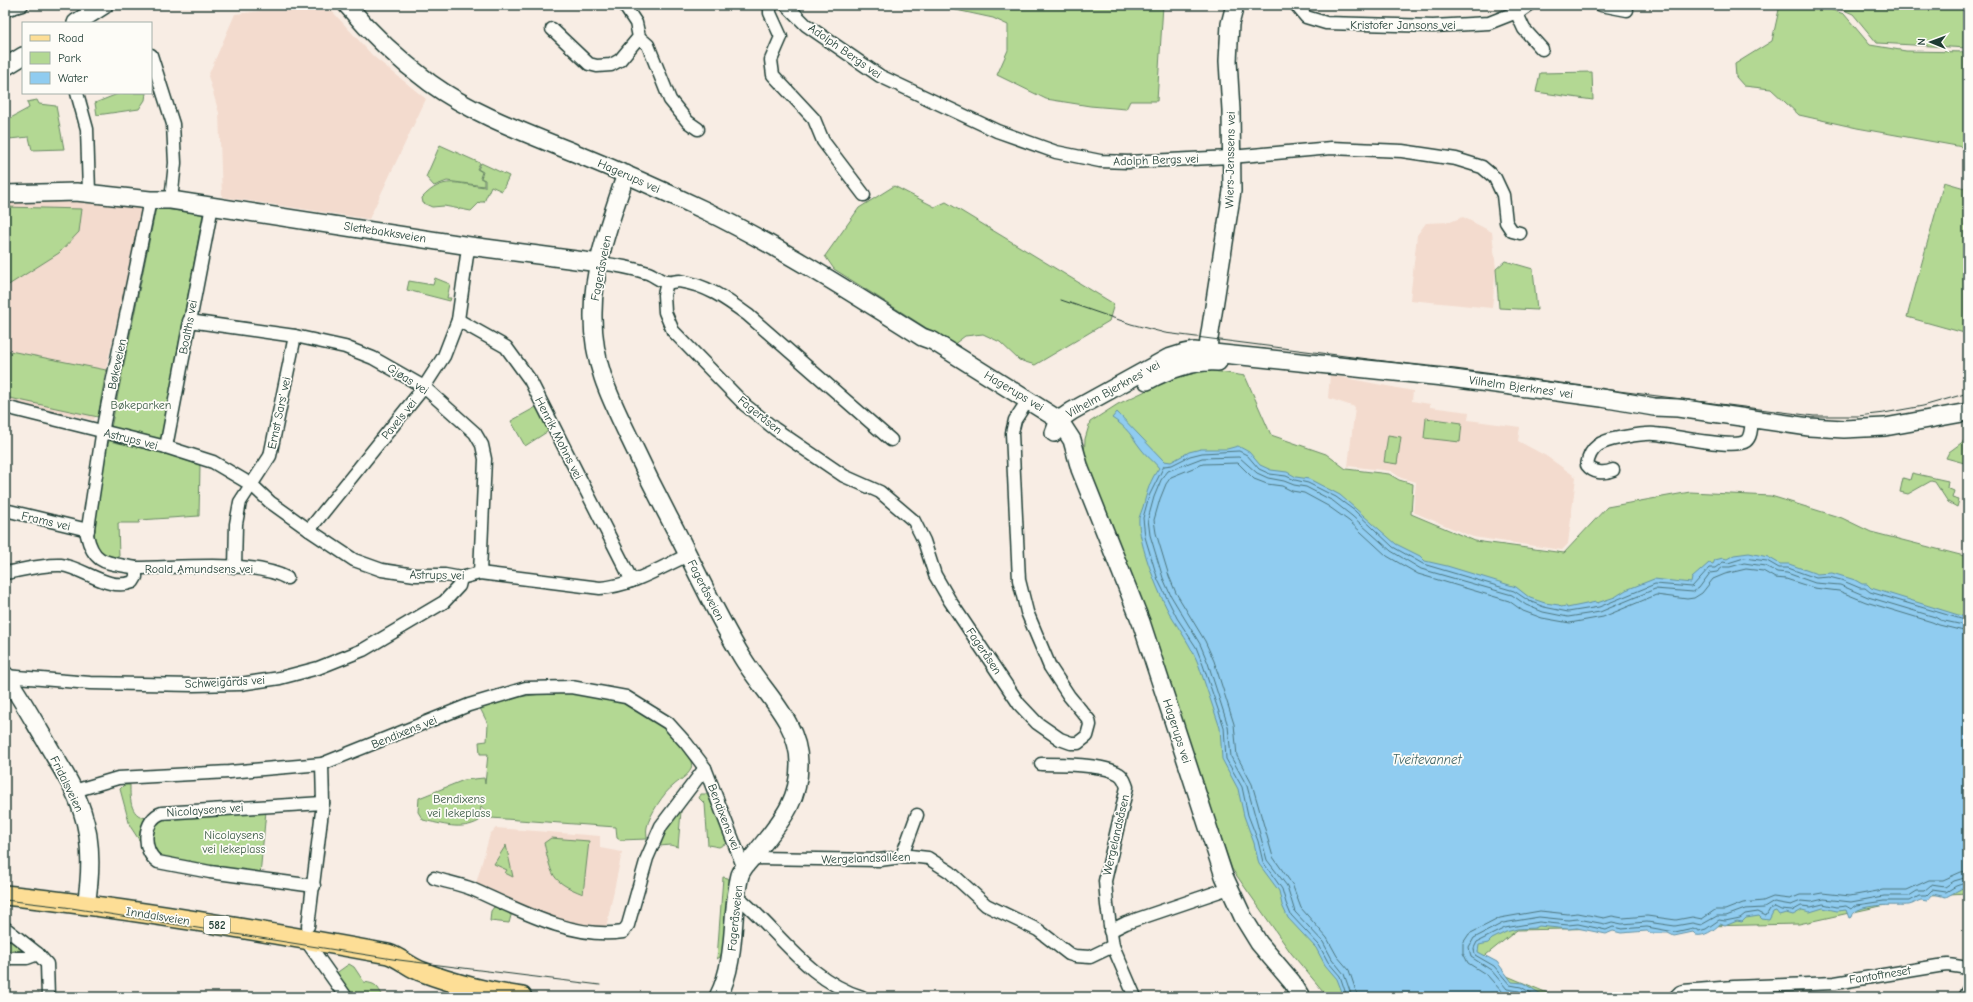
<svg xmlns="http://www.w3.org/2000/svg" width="1973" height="1002" viewBox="0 0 1973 1002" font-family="'Comic Neue',sans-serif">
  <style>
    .built { fill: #f3dbce }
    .green { fill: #b3d893; stroke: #698a64 }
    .water { fill: #90ccf0; stroke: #6393a5 }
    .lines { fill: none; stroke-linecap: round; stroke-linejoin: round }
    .shore { stroke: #4c767f; stroke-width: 1 }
    .street-casing { stroke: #1f3d34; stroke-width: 15 }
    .secondary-casing { stroke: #1f3d34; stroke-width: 20 }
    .primary-casing { stroke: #1f3d34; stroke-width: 22 }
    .street { stroke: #fdfcf7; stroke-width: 12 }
    .secondary { stroke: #fdfcf7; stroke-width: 17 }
    .primary { stroke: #fdde96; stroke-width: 19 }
    .tram { stroke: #1f3d34; stroke-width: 1 }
    .labels { text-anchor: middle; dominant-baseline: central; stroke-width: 3.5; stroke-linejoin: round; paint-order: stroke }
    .shield { fill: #fdfcf7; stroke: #62766e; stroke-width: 1 }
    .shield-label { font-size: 11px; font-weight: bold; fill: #1f3d34 }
    .street-label { font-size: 12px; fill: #1f3d34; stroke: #fdfcf7 }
    .park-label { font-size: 12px; fill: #3d5c47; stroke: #fdfcf7 }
    .water-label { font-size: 13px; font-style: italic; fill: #3b6163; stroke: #fdfcf7 }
  </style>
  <rect width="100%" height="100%" fill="#f8ede4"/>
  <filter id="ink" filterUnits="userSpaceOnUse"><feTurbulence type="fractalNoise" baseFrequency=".025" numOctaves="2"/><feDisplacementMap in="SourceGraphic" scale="8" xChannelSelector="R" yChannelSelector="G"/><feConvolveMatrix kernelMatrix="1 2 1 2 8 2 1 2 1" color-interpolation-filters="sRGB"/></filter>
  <g filter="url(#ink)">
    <g class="built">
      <polygon points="262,11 332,11 373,56 426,99 369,219 222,197 219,113 208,76 235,14"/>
      <polygon points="18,200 120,202 143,210 94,420 5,401 5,202"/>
      <polygon points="1463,217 1492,232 1496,269 1492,308 1410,300 1417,235 1426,223 1450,222"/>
      <polygon points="1330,375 1413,391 1412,401 1430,404 1430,407 1469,412 1468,420 1520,427 1518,441 1546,456 1576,477 1568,544 1562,550 1473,537 1413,512 1416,482 1401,478 1391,471 1348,466 1355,407 1328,398"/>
      <polygon points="496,828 600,836 600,848 622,852 606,928 574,927 475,887 490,834"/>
    </g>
    <g class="green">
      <polygon points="933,5 1163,5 1157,101 1130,101 1126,109 1090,106 1046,99 997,75 1008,50 1008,25 993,18"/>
      <polygon points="1780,5 1817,5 1844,14 1870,45 1906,51 1968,52 1968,148 1857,128 1799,115 1771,89 1744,86 1736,77 1735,64 1772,41"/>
      <polygon points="1832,5 1968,5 1968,48 1877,43 1853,14"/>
      <polygon points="1592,72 1593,100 1536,92 1540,73"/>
      <polygon points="120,93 146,93 145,100 139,109 97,115 95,103"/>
      <polygon points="37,100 39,104 56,106 64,149 32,150 29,137 9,139 5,121 29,108 27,102"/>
      <polygon points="440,145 480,163 477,169 482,172 480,178 484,180 484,186 447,181 434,186 426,177"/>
      <path d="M481,163L509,176L502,191L491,186L484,202H480L471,211L444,206L432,207L423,203L422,198C443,175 458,184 485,187V180L481,178L483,172L478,169Z"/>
      <polygon points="1944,182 1968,189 1968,334 1907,317"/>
      <polygon points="894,186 935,207 946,202 1114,304 1109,321 1035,365 1019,360 1000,342 983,334 965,336 953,345 834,269 825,256 859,208"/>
      <polygon points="5,207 82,209 79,232 59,253 7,286 5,286"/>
      <polygon points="156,208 203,214 161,441 111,428"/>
      <polygon points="1505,261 1533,269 1537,310 1499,308 1496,269"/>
      <polygon points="435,278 450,284 447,298 451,298 450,301 407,290 409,281 433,285"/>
      <polygon points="5,350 106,370 98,417 5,397"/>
      <polygon points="1207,370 1245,376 1271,435 1326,454 1346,469 1389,474 1399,480 1413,484 1411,514 1475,541 1564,553 1607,507 1690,492 1771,496 1842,518 1871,532 1968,557 1968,893 1931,895 1799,924 1517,930 1476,963 1557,997 1328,997 1291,953 1232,869 1156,648 1084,458 1085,439 1090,422 1118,404 1171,379"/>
      <polygon points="538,406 550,430 525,446 511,421"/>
      <polygon points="1426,418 1462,423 1460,442 1424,438"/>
      <polygon points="1388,435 1401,437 1397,464 1384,462"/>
      <polygon points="1968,438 1968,464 1946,458 1949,452"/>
      <path d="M109,441L161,452L200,465L199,516L140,520L139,523H118L119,557C109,557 100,556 96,545C92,537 97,485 99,474C102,463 106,452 109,441Z"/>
      <polygon points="1912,473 1948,481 1947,488 1954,491 1952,498 1959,500 1957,507 1948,502 1935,482 1931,481 1908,494 1900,492 1903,478 1910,480"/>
      <path d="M557,692C613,697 640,698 680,742C685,749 694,761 691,769C688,776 678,781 673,786C664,792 649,816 647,827C646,831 647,835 647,839L620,840L617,838L616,827L491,818L481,806L479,821C461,831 442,824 423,820L418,812L419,798L464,780L484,778L485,784L488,754H480L479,742L487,741L488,724L480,708L510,698Z"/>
      <path d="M124,785H130C130,800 130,818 149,818L143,846L130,826L120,789Z"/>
      <polygon points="701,794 707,794 729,842 719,847 708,845 705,804 699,798"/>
      <path d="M266,811L260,875L170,861L155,853C152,837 152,831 161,818Z"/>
      <path d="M681,811L678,847L670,845L660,846C664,832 669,820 681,811Z"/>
      <path d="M551,838L589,841L583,894C550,881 552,875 544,843Z"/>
      <polygon points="506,845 513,877 505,873 507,870 494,864"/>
      <polygon points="723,877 728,878 730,882 724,947 720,957 717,959"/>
      <polygon points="494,907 499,907 512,912 509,923 490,921 491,911"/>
      <polygon points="5,932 27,951 12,950 12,956 5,956 5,951 8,948 6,946 8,943 5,940"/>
      <path d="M349,964L354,967L364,982C378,984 376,986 384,997H354L335,974Z"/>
    </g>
    <path class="water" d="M1117,412L1164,461L1171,462L1189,452L1201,449H1227L1238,446L1249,452L1260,465L1271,470L1287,472L1296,477L1309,479L1340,495L1396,544L1420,556L1425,561L1447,566L1516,587L1530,598L1545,603L1559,605L1561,607L1566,606L1567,608L1596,602L1597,603L1615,597L1626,590L1654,579L1691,583L1692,578L1709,563L1713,564L1715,560L1723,558L1727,559L1734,555L1749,553L1768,557L1780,564H1789L1817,574L1832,573L1855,580L1862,584H1867L1871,588L1968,618V885L1946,897L1933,894L1927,901L1921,900C1917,901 1914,904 1909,905C1897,906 1855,902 1852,917L1849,918L1846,910L1837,911L1823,908L1810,912L1802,910L1793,915L1786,913L1779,915L1776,911L1773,912L1769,920L1762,919L1759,916L1746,918L1742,922L1737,921L1725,926L1720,924C1714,930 1704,937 1696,935L1693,932L1674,936L1668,933H1651L1647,931L1621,933L1613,931L1606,934L1577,928L1568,929L1539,926L1535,928L1517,929L1506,932L1492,939L1488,943L1479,945L1478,952L1497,962L1512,982L1523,983L1546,997H1344L1337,979L1325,965L1316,948L1288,918L1282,905L1279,891L1259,864L1254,843L1244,816L1238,789L1222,759L1220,728L1199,666C1193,650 1184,636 1174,621C1161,601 1137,542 1139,518C1140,514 1142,511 1143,507C1147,492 1150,480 1159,468C1154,461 1147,457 1142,450C1131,436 1128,428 1112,418Z"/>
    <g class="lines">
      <g class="shore">
        <polyline points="1347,997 1340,976 1328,962 1319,945 1291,915 1286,903 1282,889 1263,862 1258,841 1248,815 1242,787 1226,759 1224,727 1203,665 1196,647 1177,618 1158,580 1145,537 1143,518 1149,496 1164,466 1172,465 1190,456 1202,453 1239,451 1247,455 1259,469 1270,474 1286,476 1295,480 1308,483 1336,497 1355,511 1393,547 1423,564 1514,591 1529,601 1544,607 1568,612 1599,607 1655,584 1692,587 1709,568 1715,568 1723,562 1728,563 1744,558 1767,561 1779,568 1788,568 1816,578 1829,577 1841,580 1860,588 1865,588 1870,592 1968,621"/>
        <polyline points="1352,997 1344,974 1332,959 1323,942 1295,912 1287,886 1267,860 1247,786 1231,757 1228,726 1208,663 1200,644 1171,596 1163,578 1150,535 1148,519 1154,497 1161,480 1168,471 1202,458 1239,457 1257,473 1268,478 1284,481 1294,485 1306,487 1333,501 1352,516 1391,551 1421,569 1512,595 1526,605 1543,612 1568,617 1600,612 1655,589 1693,592 1699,588 1710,573 1717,572 1723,567 1730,567 1744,563 1765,566 1777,572 1787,573 1815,583 1840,585 1868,597 1935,617 1940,620 1968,626"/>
        <polyline points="1358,997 1349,970 1337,956 1327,938 1301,908 1292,884 1273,857 1252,784 1237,756 1234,724 1214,661 1205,641 1176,593 1169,576 1156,533 1154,520 1160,499 1166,484 1171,477 1203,464 1238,463 1254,479 1267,484 1282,486 1292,491 1304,493 1328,506 1349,521 1387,556 1418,574 1509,601 1523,611 1542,618 1570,623 1603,617 1656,595 1687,599 1694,598 1702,593 1713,579 1725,574 1746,569 1763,571 1775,578 1786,579 1814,588 1839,591 1866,602 1932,622 1939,625 1968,632"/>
        <polyline points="1510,997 1502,992 1487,975 1468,963 1463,953 1463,943 1469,934 1500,918 1540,911 1568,914 1578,913 1604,918 1612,916 1623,918 1647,916 1676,920 1692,917 1702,919 1715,910 1725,910 1743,903 1763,901 1773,897 1790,899 1800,895 1811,895 1822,893 1850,896 1883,890 1907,890 1929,880 1943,880 1961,872 1968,871"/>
        <polyline points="1529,997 1519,991 1507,989 1491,970 1471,957 1469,947 1474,938 1503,923 1539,917 1568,920 1578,919 1605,924 1612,922 1622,924 1647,922 1675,926 1692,923 1701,925 1717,916 1726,916 1745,909 1764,908 1774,902 1791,905 1801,901 1811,902 1824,899 1851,902 1884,896 1909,896 1917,891 1924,891 1931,885 1945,887 1954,881 1968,877"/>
        <polyline points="1538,997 1521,987 1510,985 1494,966 1475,955 1474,948 1477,942 1505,928 1539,922 1568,925 1578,924 1606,930 1613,927 1622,929 1647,927 1675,932 1693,928 1699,931 1706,929 1719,920 1725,921 1740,918 1745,914 1758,912 1766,916 1770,909 1775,907 1781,910 1792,911 1801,906 1811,907 1823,904 1837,907 1846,906 1851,909 1857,905 1884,901 1910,901 1919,896 1926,896 1932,890 1946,892 1956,886 1968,882"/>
      </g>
      <defs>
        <g id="street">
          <polyline points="770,5 770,13 781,37 771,60 773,75 814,119 823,141 864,195"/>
          <polyline points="786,5 806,25 880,76 997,131 1056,152 1100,161 1128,162 1231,157 1331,148 1402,151 1456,159 1482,167 1495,178 1503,195 1506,222 1512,231 1520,233"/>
          <polyline points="1296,5 1306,17 1326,23 1433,26 1489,23 1522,10 1529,5"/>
          <polyline points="1513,5 1524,29 1542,49"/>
          <polyline points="1601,5 1627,10"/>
          <polyline points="5,10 22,5"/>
          <polyline points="552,29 589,64 597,66 611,65 620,60 639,37 636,23 624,5"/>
          <polyline points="639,37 648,45 670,100 688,122 698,129"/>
          <polyline points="151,55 173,124 175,163 171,200"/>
          <polyline points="77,93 87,129 89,192"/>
          <path d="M599,263C616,265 632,268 648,273C654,275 661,282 667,282C671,283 675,281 679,281C707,285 726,299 748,315L891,440"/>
          <polyline points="667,282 664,295 665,312 673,331 745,405 775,429 844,476 880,492 914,521 924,541 935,575 950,601 1019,704 1037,723 1060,739 1071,743 1078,743 1087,736 1090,725 1089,720 1069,696 1050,667 1027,612 1019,580 1012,433 1015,420 1028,400"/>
          <polyline points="458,320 506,347 530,380 632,581"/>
          <polyline points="189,321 295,336 345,347 373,358 424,387 475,433 482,445 485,459 480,573"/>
          <path d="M5,407L166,447L213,462L252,485L270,502L309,530L354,560L382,570L415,575H445L461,578L480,573L600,588C631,586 660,568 688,555"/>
          <polyline points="166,447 212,206"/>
          <path d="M1613,470C1604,474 1593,473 1587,465C1590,446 1602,441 1619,438C1631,436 1643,433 1655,434C1673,435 1734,450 1746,441C1752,436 1751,425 1752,418"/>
          <polyline points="5,510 88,530"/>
          <polyline points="309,530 424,387 444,356 458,320 467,255 470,246"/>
          <polyline points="235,567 236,524 240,502 270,456 295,336"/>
          <path d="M136,568C110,562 94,567 87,535L104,422L150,200"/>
          <path d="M5,573C22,570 43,564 61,565C83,567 108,592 133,582L136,577V568C178,568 250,559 287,578"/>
          <polyline points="5,676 90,683 193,685 240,684 280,678 318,668 363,650 444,602 459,586 461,578"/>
          <path d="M1041,764C1060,764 1104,764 1119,774C1124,777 1125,782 1127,787L1105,881L1107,905L1113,946L1135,997"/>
          <polyline points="74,791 118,778 229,772 322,764 469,705 526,688 571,687 626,697 668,723 686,743 705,768 743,866"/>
          <polyline points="902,856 917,815"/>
          <polyline points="752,858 879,860 910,856 928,858 950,872 986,905 1038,930 1069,954 1075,956 1090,957 1113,946"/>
          <path d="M434,878C446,882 460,884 472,889C517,909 572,940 623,932L628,925L647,858L661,826L705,768"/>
          <path d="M314,886L210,872L158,862C141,851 143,819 162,813L323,803"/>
          <path d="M737,896C779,931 807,980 862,997"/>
          <polyline points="308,926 323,803 322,764"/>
          <polyline points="5,928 38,954 47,964 48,997"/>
          <polyline points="1110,931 1126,923 1229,888"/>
          <polyline points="305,939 346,997"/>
          <polyline points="5,958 27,958 38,954"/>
          <polyline points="1675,997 1680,992 1683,991 1734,987 1835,983 1938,966 1948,965 1968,968"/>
          <polyline points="1964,997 1968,990"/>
        </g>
        <g id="secondary">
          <path d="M347,5C372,35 399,60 430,83C473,114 526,133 575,153C619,171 662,190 704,210C780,247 851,292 922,337L933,341L1059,420L1072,440L1080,469L1141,622L1224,876L1243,917L1259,943L1292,982L1301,997"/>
          <polyline points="76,23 104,5"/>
          <polyline points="5,67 23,56"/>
          <path d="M626,174C611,219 593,265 593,313C592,362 609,396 630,439C644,469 659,499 675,529C697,572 717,616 742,657C762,691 800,722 799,765C799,804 778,824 756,853C750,861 744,865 740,875C730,915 738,958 718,997"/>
          <polyline points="5,194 76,192 150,200 171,200 470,246 599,263"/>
          <polyline points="1207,362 1209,339 1232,191 1231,110 1228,61 1230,24 1235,5"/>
          <path d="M1147,381C1167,370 1196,360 1218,362"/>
          <polyline points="1054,433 1059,420 1072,411 1168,358 1184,353 1194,351 1443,377 1602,398 1654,407 1678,408 1809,427 1844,429 1885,427 1968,412"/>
          <path d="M5,675C20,696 32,718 45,740C58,763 74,786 82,811C92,840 91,875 86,905"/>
        </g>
        <path id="primary" d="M5,895C133,909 261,931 388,954C401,958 410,968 423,972C451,983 491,993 522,997"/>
      </defs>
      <use href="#street" class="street-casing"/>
      <use href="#secondary" class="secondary-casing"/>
      <use href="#primary" class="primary-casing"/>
      <use href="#street" class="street"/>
      <use href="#secondary" class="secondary"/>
      <use href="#primary" class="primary"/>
      <g class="tram">
        <polyline points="1061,300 1131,324 1165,333 1814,416 1858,416 1884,413 1923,406 1968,393"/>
        <polyline points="5,900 65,907 399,960 600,985"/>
      </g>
    </g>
  </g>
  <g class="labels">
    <rect class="shield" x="204" y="916" width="26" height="18" rx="3"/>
    <g class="shield-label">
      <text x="217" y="925">582</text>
    </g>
    <g class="street-label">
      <text x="1403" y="25">Kristofer Jansons vei</text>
      <text transform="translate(845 51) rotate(35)">Adolph Bergs vei</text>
      <text transform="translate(1156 160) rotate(-2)">Adolph Bergs vei</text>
      <text transform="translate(1230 160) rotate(-89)">Wiers-Jenssens vei</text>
      <text transform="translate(629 176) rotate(24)">Hagerups vei</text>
      <text transform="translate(385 232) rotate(9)">Slettebakksveien</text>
      <text transform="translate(601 268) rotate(-79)">Fageråsveien</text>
      <text transform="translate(188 327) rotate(-79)">Boalths vei</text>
      <text transform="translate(117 364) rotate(-78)">Bøkeveien</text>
      <text transform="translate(408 379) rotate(33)">Gjøas vei</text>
      <text transform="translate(1521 387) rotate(8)">Vilhelm Bjerknes' vei</text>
      <text transform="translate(1113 389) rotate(-29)">Vilhelm Bjerknes' vei</text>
      <text transform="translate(1014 391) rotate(31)">Hagerups vei</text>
      <text transform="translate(279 413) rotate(-78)">Ernst Sars' vei</text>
      <text transform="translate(760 415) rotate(39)">Fageråsen</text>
      <text transform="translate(399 419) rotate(-51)">Pavels vei</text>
      <text transform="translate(559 438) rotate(63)">Henrik Mohns vei</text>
      <text transform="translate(131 439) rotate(14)">Astrups vei</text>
      <text transform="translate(46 521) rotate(13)">Frams vei</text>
      <text x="199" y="569">Roald Amundsens vei</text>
      <text transform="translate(437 575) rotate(1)">Astrups vei</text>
      <text transform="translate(706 590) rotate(63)">Fageråsveien</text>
      <text transform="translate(984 651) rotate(56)">Fageråsen</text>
      <text transform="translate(225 682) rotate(-3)">Schweigårds vei</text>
      <text transform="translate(1177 731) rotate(72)">Hagerups vei</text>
      <text transform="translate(404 732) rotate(-22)">Bendixens vei</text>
      <text transform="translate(67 784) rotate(64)">Fridalsveien</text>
      <text transform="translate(205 810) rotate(-4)">Nicolaysens vei</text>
      <text transform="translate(724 817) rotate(69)">Bendixens vei</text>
      <text transform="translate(1116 835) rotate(-77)">Wergelandsåsen</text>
      <text transform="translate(866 858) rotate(-2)">Wergelandsalléen</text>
      <text transform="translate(158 916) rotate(9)">Inndalsveien</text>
      <text transform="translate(735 918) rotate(-84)">Fageråsveien</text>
      <text transform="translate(1880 975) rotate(-9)">Fantoftneset</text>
    </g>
    <g class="park-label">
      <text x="141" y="405">Bøkeparken</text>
      <text x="459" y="799">Bendixens<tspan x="459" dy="14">vei lekeplass</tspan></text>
      <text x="234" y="835">Nicolaysens<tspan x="234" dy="14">vei lekeplass</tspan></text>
    </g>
    <g class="water-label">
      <text x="1427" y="759">Tveitevannet</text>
    </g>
  </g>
  <rect width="1973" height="1002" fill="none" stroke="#fdfcf7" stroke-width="20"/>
  <rect x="10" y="10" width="1953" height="982" fill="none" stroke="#1f3d34" stroke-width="1.5" filter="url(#ink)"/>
  <rect x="22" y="22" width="130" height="72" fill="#fdfcf7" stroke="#a4b0a9"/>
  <rect x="30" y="35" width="20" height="6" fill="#fdde96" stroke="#a4b0a9"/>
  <text x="58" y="42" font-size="12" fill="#1f3d34">Road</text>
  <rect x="30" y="52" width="20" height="12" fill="#b3d893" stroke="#a4b0a9"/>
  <text x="58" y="62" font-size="12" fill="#1f3d34">Park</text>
  <rect x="30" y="72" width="20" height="12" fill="#90ccf0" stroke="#a4b0a9"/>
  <text x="58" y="82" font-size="12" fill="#1f3d34">Water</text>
  <g transform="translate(1931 42) rotate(271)" stroke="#fdfcf7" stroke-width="3" paint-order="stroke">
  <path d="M0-3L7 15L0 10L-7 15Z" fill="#1f3d34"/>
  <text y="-6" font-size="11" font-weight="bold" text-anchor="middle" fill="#1f3d34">N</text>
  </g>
</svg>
